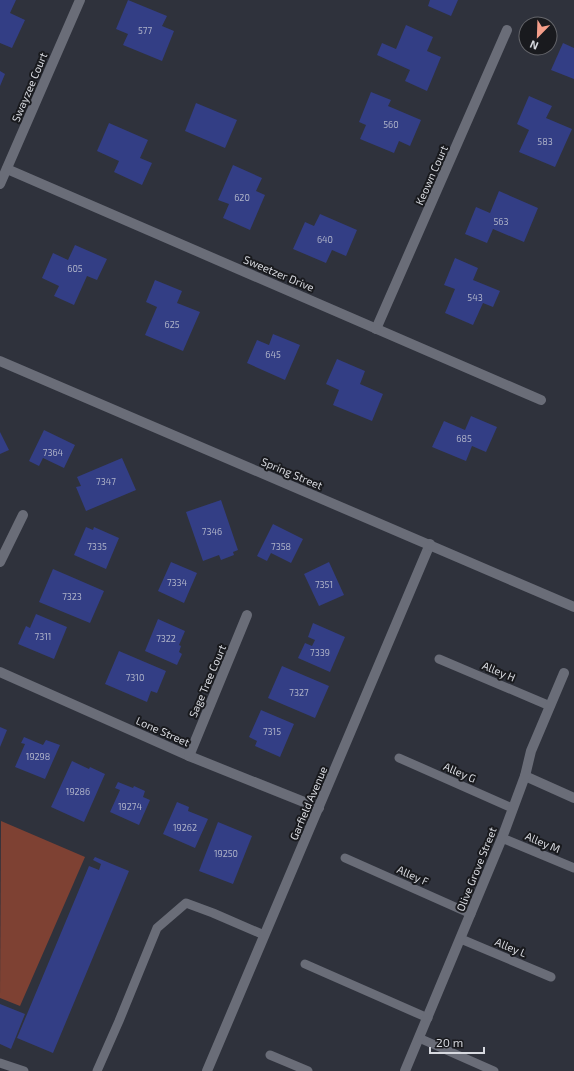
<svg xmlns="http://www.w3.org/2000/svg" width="574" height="1071" viewBox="0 0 574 1071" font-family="'Exo 2',sans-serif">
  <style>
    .green { fill: #7e4133 }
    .building { fill: #333e85 }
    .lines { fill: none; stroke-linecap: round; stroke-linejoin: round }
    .service { stroke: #6a6d78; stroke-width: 9 }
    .minor { stroke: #6a6d78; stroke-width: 10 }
    .tertiary { stroke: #6a6d78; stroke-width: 10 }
    .labels { text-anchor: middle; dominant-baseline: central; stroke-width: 4; stroke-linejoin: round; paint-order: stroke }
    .number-label { font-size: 9px; fill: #aeb2c8 }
    .street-label { font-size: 11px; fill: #d7d9df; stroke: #191a1e }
  </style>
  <rect width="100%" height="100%" fill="#2f323c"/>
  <polygon class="green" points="1,821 85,857 20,1006 0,998"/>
  <g class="building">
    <polygon points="0,0 16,0 10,13 25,20 12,48 0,43"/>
    <polygon points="128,0 167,16 162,26 174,31 162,61 123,45 128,34 116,29"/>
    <polygon points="430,0 458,0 451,16 428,6"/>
    <polygon points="406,25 433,37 427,51 441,57 427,91 405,81 410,70 377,55 382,43 396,49"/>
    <polygon points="563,43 574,48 574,79 551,70"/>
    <polygon points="0,71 5,74 0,86"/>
    <polygon points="371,92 391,100 388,106 421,120 410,146 399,141 394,153 360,139 366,125 359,122"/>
    <polygon points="529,96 552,106 546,118 572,129 555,167 519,152 529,130 517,124"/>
    <polygon points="196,103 237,120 225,148 185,131"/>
    <polygon points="109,123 148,140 140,158 152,163 142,185 114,172 119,161 97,151"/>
    <polygon points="233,165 262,178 256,191 265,195 250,230 223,218 229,204 218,200"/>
    <polygon points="499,191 538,208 524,242 493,229 487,243 465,234 476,207 490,213"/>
    <polygon points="320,214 357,230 346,256 332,250 326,263 293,249 305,222 314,226"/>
    <polygon points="75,245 107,259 97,280 87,276 74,305 54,296 59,286 42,278 53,253 68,260"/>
    <polygon points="455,258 478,268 473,280 500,291 493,307 483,303 473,325 445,313 455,289 444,285"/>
    <polygon points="155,280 182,291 177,303 200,312 183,351 145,335 157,307 146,302"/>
    <polygon points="273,334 300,345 285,380 247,363 257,340 269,345"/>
    <polygon points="337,359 365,371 360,384 383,394 372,421 333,405 339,390 326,384"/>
    <polygon points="471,416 497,427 486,452 472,446 466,461 432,447 444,421 465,430"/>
    <polygon points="44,430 75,445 64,468 43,458 39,466 29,461"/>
    <polygon points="0,432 9,450 0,454"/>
    <polygon points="122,458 136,490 86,511 76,487 81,486 77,477"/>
    <polygon points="221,500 238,550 233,552 234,555 221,560 219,555 203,561 186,512"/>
    <polygon points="273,524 303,539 291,563 271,553 267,561 257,556"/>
    <polygon points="86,527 93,530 94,527 119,538 106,569 74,555"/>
    <polygon points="171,562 197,573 184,603 158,591"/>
    <polygon points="329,562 344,595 319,606 304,574"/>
    <polygon points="53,569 104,591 90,623 39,602"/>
    <polygon points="36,614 67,627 54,659 18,644 26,626 30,628"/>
    <polygon points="158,619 185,631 179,645 181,646 179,652 182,654 177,665 145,651"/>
    <polygon points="313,623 345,637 330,672 298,658 305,643 312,646 315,640 308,637"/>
    <polygon points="119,651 166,671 157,693 151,691 147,702 105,684"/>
    <polygon points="282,666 329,686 315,718 268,698"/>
    <polygon points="261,710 294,724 280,757 255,746 257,741 249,737"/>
    <polygon points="0,727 7,730 0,747"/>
    <polygon points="24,737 43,745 46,740 60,745 45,779 15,767 25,744 21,743"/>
    <polygon points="72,761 89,769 90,767 105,774 84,822 51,807"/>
    <polygon points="118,782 133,788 134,786 145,791 143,797 150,800 139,825 110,812 120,790 115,788"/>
    <polygon points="177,802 189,807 188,811 208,819 195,848 163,834"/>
    <polygon points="218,822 252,836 233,884 199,871"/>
    <polygon points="95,857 129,871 53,1053 17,1038 89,866 99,870 101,864 93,860"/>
    <polygon points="0,1004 25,1014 11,1049 0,1044"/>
  </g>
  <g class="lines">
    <g class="service">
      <polyline points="439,659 550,706"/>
      <polyline points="399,758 512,808"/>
      <polyline points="502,838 574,868"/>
      <polyline points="345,858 471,914"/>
      <polyline points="461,939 551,977"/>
      <polyline points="305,964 428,1018"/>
      <polyline points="419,1038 494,1071"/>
      <polyline points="270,1055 308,1071"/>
      <polyline points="0,1063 24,1071"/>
      <polyline points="97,1071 119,1021 157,928 186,903 213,913 264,935"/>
    </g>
    <g class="minor">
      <polyline points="7,169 541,400"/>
      <polyline points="0,184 80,0"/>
      <polyline points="376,329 507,30"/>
      <polyline points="0,562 23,515"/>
      <polyline points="0,672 189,756 319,808"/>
      <polyline points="189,756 247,615"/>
      <polyline points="525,776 574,798"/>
      <polyline points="207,1071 430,544"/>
      <polyline points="405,1071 502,838 525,776 531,751 564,673"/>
    </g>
    <polyline class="tertiary" points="0,361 574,607"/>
  </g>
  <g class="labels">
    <g class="number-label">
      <text x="145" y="30">577</text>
      <text x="391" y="124">560</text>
      <text x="545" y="141">583</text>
      <text x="242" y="197">620</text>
      <text x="501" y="221">563</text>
      <text x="325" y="239">640</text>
      <text x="75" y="268">605</text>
      <text x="475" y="297">543</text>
      <text x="172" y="324">625</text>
      <text x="273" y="354">645</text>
      <text x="464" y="438">685</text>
      <text x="53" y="452">7364</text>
      <text x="106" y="481">7347</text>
      <text x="212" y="531">7346</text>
      <text x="97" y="546">7335</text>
      <text x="281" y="546">7358</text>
      <text x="177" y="582">7334</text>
      <text x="324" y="584">7351</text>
      <text x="72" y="596">7323</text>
      <text x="43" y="636">7311</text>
      <text x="166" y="638">7322</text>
      <text x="320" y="652">7339</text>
      <text x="135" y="677">7310</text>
      <text x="299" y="692">7327</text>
      <text x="272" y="731">7315</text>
      <text x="38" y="756">19298</text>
      <text x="78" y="791">19286</text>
      <text x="130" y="806">19274</text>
      <text x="185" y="827">19262</text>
      <text x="226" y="853">19250</text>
    </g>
    <g class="street-label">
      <text transform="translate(29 87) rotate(-67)">Swayzee Court</text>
      <text transform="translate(431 175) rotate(-66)">Keown Court</text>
      <text transform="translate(279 273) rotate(23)">Sweetzer Drive</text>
      <text transform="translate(292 473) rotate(23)">Spring Street</text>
      <text transform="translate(499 671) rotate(23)">Alley H</text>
      <text transform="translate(207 681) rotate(-67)">Sage Tree Court</text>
      <text transform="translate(163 731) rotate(24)">Lone Street</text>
      <text transform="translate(460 772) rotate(24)">Alley G</text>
      <text transform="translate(308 803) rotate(-67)">Garfield Avenue</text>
      <text transform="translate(543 842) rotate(23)">Alley M</text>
      <text transform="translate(476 869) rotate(-68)">Olive Grove Street</text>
      <text transform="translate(413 875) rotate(24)">Alley F</text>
      <text transform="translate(511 947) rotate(23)">Alley L</text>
    </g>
  </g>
  <g transform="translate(538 36) rotate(203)"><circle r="19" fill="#191a1e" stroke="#65666b"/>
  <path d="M0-3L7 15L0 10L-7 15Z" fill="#f49e8a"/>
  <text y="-6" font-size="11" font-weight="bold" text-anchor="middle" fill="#d7d9df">N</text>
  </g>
  <path d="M430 1047v6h54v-6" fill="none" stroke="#d7d9df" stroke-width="2"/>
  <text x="436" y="1047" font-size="12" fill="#d7d9df" stroke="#191a1e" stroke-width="3" paint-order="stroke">20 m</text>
</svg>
